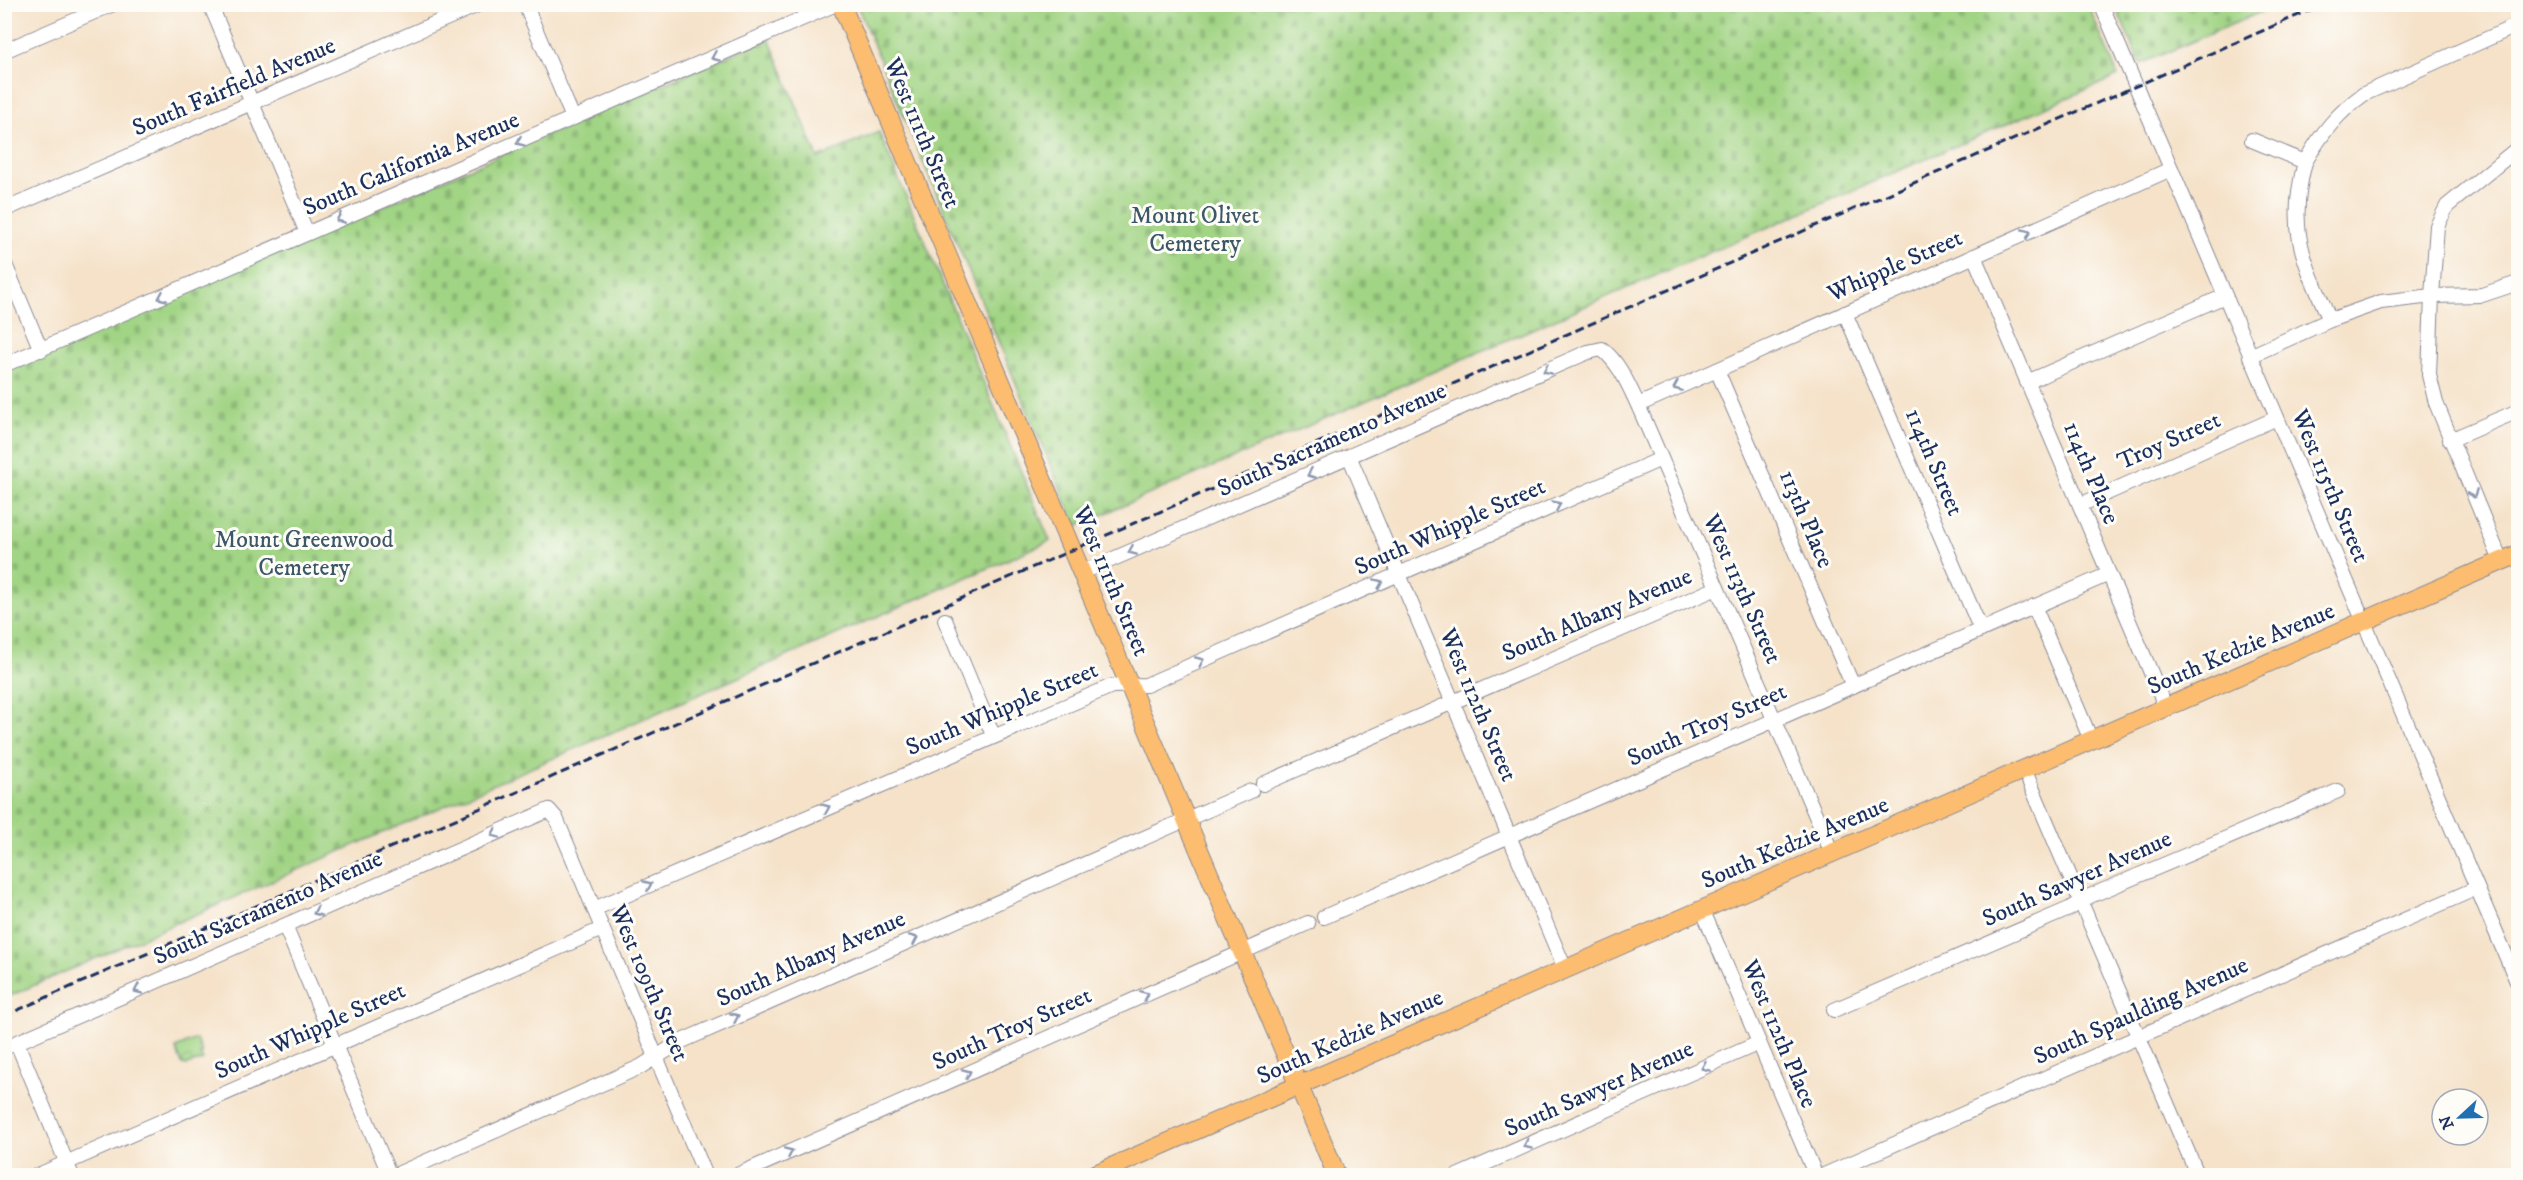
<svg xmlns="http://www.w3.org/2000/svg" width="2523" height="1180" viewBox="0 0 2523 1180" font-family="'IM FELL DW Pica',serif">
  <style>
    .cemetery { fill: url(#cemetery-stones); stroke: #5e8271; stroke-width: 1.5 }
    .park { fill: url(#park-crowns); stroke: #5e8271; stroke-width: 1.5 }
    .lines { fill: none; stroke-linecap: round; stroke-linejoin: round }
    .minor-casing { stroke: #888894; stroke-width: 16 }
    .major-casing { stroke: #888894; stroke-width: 20 }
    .minor { stroke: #fff; stroke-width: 14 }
    .major { stroke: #fcbd6f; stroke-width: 18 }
    .rail { stroke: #1b2f5e; stroke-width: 3; stroke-dasharray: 9 4.5; stroke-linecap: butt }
    .oneway { stroke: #8d97ae }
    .labels { text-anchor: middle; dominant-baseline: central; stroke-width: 6; stroke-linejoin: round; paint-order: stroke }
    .street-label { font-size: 24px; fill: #1b2f5e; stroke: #fdfcf7 }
    .park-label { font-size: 24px; fill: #3c5868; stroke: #fdfcf7 }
  </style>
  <defs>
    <pattern id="cemetery-stones" width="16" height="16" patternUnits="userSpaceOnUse" patternTransform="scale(1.5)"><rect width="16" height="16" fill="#a1d484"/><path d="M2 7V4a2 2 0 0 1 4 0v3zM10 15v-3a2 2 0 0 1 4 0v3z" fill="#8ab674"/></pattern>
    <pattern id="park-crowns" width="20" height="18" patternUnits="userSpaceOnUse" patternTransform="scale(1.5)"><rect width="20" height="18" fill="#a1d484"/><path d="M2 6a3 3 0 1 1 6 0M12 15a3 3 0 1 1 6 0" fill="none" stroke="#8ab674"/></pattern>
  </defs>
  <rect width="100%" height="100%" fill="#fdfcf7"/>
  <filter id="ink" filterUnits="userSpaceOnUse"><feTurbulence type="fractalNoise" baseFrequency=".0167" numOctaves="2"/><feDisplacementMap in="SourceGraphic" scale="12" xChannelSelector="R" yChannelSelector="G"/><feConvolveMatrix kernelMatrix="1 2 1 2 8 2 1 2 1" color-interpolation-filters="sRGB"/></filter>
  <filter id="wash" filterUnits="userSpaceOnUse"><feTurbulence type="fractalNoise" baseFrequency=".008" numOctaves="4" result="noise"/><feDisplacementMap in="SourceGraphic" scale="24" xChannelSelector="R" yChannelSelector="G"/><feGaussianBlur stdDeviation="1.35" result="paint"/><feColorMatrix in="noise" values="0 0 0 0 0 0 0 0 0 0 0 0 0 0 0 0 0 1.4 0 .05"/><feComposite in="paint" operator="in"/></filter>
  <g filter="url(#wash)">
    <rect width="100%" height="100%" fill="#f5e2c9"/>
    <g class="cemetery">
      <polygon points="857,5 2088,5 2118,76 1076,526"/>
      <polygon points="2115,5 2277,5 2140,64"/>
      <polygon points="769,38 818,158 879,132 1050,541 5,998 4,371"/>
    </g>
    <polygon class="park" points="196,1039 202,1053 200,1054 203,1060 187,1065 182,1064 176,1048"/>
  </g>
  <g filter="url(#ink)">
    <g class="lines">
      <defs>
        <g id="minor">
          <polyline points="210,4 307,233"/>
          <polyline points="525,4 573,118"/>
          <polyline points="2101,4 2518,984"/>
          <polyline points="4,51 113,4"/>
          <path d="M2252,140L2305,162C2287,230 2303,259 2330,320"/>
          <path d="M2305,162C2321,134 2337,113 2364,94L2518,25"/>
          <polyline points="4,210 480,4"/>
          <polyline points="1974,256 2166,708"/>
          <polyline points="4,262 41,350"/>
          <polyline points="1845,313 1981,630"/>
          <polyline points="2250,356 2330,320 2381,302 2432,296 2482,295 2518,283"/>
          <polyline points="4,365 836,4"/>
          <polyline points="1717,370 1853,686"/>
          <polyline points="2027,382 2225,296"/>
          <polyline points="1638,405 2171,169"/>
          <polyline points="2450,440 2518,411"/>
          <polyline points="1350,458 1565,969"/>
          <polyline points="2080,505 2277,418"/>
          <polyline points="2501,561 2436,403 2429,375 2432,296 2437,226 2447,206 2518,148"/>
          <path d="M1081,573L1588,352L1602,349C1620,364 1628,384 1638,405L1832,853"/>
          <polyline points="2034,606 2091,740"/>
          <polyline points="945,620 993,735"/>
          <polyline points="2024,769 2198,1176"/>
          <polyline points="1263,784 1717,588"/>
          <polyline points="594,909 1112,686 1146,685 1661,459"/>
          <polyline points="1702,909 1816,1176"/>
          <polyline points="1324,917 2109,574"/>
          <polyline points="285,926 390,1176"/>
          <polyline points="1834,1010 2069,909 2090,896 2338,791"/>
          <polyline points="17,1043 72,1176"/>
          <polyline points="4,1048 549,810 556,818 706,1176"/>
          <polyline points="36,1176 602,929"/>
          <polyline points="393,1176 640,1067 682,1041 1251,791"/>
          <polyline points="735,1176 1308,923"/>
          <polyline points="1457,1176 1759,1043"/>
          <polyline points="1822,1176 2477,888"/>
        </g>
        <g id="major">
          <polyline points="841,4 1337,1176"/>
          <polyline points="1091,1176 2518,554"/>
        </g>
      </defs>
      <use href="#minor" class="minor-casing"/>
      <use href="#major" class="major-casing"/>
      <use href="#minor" class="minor"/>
      <use href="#major" class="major"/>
      <polyline class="rail" points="4,1016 2324,4"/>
    </g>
    <defs><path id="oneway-chevron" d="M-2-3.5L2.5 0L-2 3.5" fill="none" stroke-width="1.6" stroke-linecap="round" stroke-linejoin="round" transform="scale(1.5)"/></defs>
    <g class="oneway">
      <use href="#oneway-chevron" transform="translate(715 57) rotate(157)"/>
      <use href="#oneway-chevron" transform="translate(520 142) rotate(157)"/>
      <use href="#oneway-chevron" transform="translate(340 219) rotate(157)"/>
      <use href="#oneway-chevron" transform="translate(2027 233) rotate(-24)"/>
      <use href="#oneway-chevron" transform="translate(162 297) rotate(156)"/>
      <use href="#oneway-chevron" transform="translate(1547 370) rotate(156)"/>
      <use href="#oneway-chevron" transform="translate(1677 387) rotate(156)"/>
      <use href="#oneway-chevron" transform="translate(1311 474) rotate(157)"/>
      <use href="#oneway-chevron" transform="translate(2473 494) rotate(67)"/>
      <use href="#oneway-chevron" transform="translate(1557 505) rotate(-24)"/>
      <use href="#oneway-chevron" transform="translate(1132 551) rotate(157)"/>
      <use href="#oneway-chevron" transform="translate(1379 583) rotate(-23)"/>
      <use href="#oneway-chevron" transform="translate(1200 661) rotate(-24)"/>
      <use href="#oneway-chevron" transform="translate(826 808) rotate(-23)"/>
      <use href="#oneway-chevron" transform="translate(495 834) rotate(156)"/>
      <use href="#oneway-chevron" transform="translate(648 885) rotate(-23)"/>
      <use href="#oneway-chevron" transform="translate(317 912) rotate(156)"/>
      <use href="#oneway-chevron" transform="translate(914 939) rotate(-24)"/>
      <use href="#oneway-chevron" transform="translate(138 990) rotate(156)"/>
      <use href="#oneway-chevron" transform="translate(1145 995) rotate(-24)"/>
      <use href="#oneway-chevron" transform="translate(735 1017) rotate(-24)"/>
      <use href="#oneway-chevron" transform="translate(1705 1067) rotate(156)"/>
      <use href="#oneway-chevron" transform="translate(967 1073) rotate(-24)"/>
      <use href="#oneway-chevron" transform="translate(1527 1145) rotate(156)"/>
      <use href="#oneway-chevron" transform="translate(789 1152) rotate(-24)"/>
    </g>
  </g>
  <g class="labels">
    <g class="street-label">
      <text transform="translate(234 87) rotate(-23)">South Fairfield Avenue</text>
      <text transform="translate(922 133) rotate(67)">West 111th Street</text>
      <text transform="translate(411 164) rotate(-23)">South California Avenue</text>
      <text transform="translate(1895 266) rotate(-24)">Whipple Street</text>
      <text transform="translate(1332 440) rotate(-24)">South Sacramento Avenue</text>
      <text transform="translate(2169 441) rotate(-24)">Troy Street</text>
      <text transform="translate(1934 462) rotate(67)">114th Street</text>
      <text transform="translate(2091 473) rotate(67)">114th Place</text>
      <text transform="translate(2330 486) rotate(67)">West 115th Street</text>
      <text transform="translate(1806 519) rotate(67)">113th Place</text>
      <text transform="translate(1450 527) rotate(-24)">South Whipple Street</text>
      <text transform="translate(1111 581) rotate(67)">West 111th Street</text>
      <text transform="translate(1742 589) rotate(66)">West 113th Street</text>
      <text transform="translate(1597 615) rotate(-23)">South Albany Avenue</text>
      <text transform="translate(2241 649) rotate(-23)">South Kedzie Avenue</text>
      <text transform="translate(1478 705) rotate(67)">West 112th Street</text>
      <text transform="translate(1002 709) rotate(-23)">South Whipple Street</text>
      <text transform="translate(1707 725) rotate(-24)">South Troy Street</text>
      <text transform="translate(1795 843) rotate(-23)">South Kedzie Avenue</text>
      <text transform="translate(2077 879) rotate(-24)">South Sawyer Avenue</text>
      <text transform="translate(268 908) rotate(-24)">South Sacramento Avenue</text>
      <text transform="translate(811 959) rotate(-24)">South Albany Avenue</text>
      <text transform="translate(649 983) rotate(67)">West 109th Street</text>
      <text transform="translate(2141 1011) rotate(-24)">South Spaulding Avenue</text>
      <text transform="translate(1012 1029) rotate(-24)">South Troy Street</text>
      <text transform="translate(310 1031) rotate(-24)">South Whipple Street</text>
      <text transform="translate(1779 1034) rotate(67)">West 112th Place</text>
      <text transform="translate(1350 1037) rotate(-24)">South Kedzie Avenue</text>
      <text transform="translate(1599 1089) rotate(-24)">South Sawyer Avenue</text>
    </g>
    <g class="park-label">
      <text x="1195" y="216">Mount Olivet<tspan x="1195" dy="28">Cemetery</tspan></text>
      <text x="304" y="540">Mount Greenwood<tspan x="304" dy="28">Cemetery</tspan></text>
    </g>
  </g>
  <rect width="2523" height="1180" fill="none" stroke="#fdfcf7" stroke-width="24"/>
  <g transform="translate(2460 1117) rotate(248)"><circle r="28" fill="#fdfcf7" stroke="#a3aaba" stroke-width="1.5"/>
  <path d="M0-4.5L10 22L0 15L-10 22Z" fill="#1f6fb2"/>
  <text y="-9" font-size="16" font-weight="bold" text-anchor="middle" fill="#1b2f5e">N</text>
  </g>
</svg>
